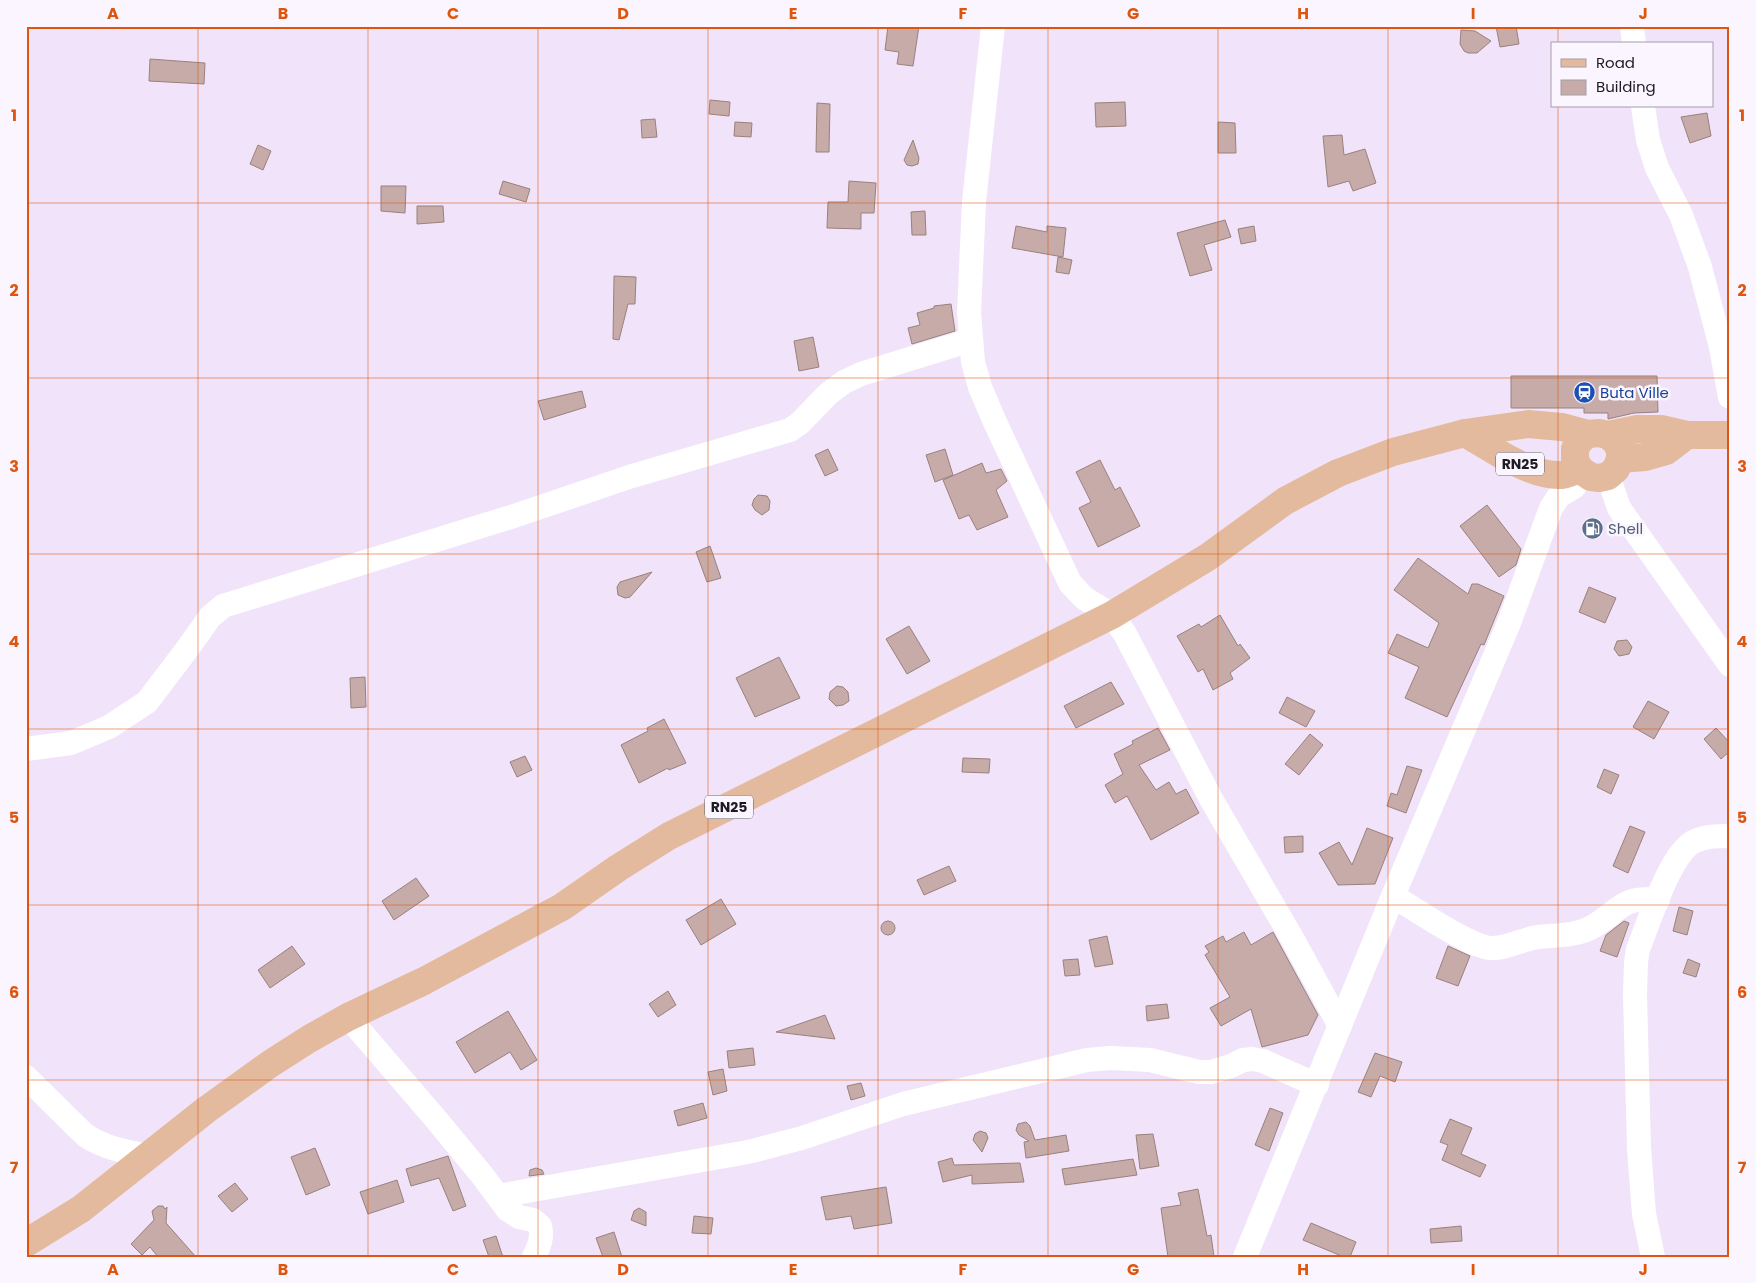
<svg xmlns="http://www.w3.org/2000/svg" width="1756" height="1283" viewBox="0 0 1756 1283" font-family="Poppins,sans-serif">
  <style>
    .building { fill: #c6aba8; stroke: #9a817d }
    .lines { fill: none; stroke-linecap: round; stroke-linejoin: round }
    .minor { stroke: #fff; stroke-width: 24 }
    .major { stroke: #e3ba9d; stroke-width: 28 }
    .grid { fill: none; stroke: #de560d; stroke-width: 1; stroke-opacity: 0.55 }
    .labels { text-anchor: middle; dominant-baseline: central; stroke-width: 5; stroke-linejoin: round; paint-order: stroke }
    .shield { fill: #faf5fe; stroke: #615c64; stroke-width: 1 }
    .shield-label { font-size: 14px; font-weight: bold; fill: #1f1b22 }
    .transit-label { font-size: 15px; fill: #164399; stroke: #faf5fe; text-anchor: start }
    .service-label { font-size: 15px; fill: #4e5e75; stroke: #faf5fe; text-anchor: start }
    .neatline { fill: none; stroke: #de560d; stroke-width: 2 }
    .grid-label { font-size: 16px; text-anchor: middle; font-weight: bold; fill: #de560d }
  </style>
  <rect width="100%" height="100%" fill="#f1e4fa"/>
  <g class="building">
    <polygon points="888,26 919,26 913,66 897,64 899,52 885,50"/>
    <polygon points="1496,26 1516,26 1519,44 1500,47"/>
    <polygon points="1461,30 1475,31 1491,41 1477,53 1468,53 1464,51 1460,44"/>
    <polygon points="150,59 205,63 204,84 149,81"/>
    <polygon points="710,100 730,102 729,116 709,114"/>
    <polygon points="1125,102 1126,126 1096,127 1095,103"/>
    <polygon points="817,103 830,104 829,152 816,152"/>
    <polygon points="1707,113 1711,136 1690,143 1681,117"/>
    <polygon points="655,119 657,137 642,138 641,120"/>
    <polygon points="735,122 752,123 751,137 734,136"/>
    <polygon points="1218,122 1235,123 1236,153 1218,153"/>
    <polygon points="1342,135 1344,155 1365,149 1376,183 1353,191 1349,181 1328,187 1323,136"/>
    <polygon points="913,140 919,158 918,164 912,166 907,165 904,160"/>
    <polygon points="258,145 271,151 263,170 250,164"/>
    <polygon points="503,181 530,189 526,202 499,194"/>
    <polygon points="849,181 876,183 874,213 861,213 861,229 827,228 828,202 848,202"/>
    <polygon points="381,186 406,186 405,213 381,211"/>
    <polygon points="417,206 443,206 444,222 417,224"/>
    <polygon points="925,211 926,235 912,235 911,212"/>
    <polygon points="1225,220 1231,237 1204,245 1212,270 1190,276 1177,233"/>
    <polygon points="1016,226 1047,232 1047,226 1066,228 1063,257 1012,248"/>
    <polygon points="1254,226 1256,241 1241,244 1238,229"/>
    <polygon points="1058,257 1072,260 1069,274 1056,272"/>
    <polygon points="614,276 636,277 635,304 628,304 619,340 613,339"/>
    <polygon points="951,304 955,331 912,344 908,328 920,325 917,313 934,308 934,306"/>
    <polygon points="813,337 819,367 799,371 794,341"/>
    <polygon points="1511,376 1657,376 1658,412 1634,413 1608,419 1608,413 1584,413 1584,408 1511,408"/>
    <polygon points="582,391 586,407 544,420 538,401"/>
    <polygon points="828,449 838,470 825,476 815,455"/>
    <polygon points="945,449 953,475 935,482 926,455"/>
    <polygon points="1100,460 1115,490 1120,487 1140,526 1098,547 1079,508 1091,502 1076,472"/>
    <polygon points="982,463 986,473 1001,469 1007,481 996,490 1008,517 977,530 969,515 959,519 943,480"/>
    <polygon points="758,495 767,496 770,501 769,510 762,515 755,510 752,505 754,499"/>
    <polygon points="1487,505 1521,549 1516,565 1499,577 1460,526"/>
    <polygon points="710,546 721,578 707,582 696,552"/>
    <polygon points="1418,558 1468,594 1472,584 1478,584 1504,596 1484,645 1481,644 1447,717 1405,698 1419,667 1388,653 1397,634 1428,648 1439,623 1394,590"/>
    <polygon points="652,572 630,597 625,598 618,595 617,587 620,582"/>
    <polygon points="1589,587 1616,598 1605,623 1579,612"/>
    <polygon points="1220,615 1238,646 1240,644 1250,658 1230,673 1233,679 1213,690 1203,669 1198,672 1177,636 1199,624 1201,627"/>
    <polygon points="909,626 930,661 907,674 886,639"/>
    <polygon points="1627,640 1632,647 1629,654 1619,656 1614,649 1617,641"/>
    <polygon points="779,657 800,698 755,717 736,678"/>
    <polygon points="365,677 366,707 351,708 350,678"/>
    <polygon points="1111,682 1124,704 1076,728 1064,706"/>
    <polygon points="837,686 843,687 848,692 849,701 843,705 836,706 829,699 830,692"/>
    <polygon points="1287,697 1315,711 1306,727 1279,713"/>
    <polygon points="1648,701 1669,712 1654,739 1633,727"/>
    <polygon points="664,719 686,763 669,770 668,768 639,783 621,745 648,731 647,728"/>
    <polygon points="1158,728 1170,750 1139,765 1156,790 1169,782 1176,794 1186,789 1199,813 1151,840 1127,796 1115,803 1105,785 1123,774 1114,754 1133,744 1132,741"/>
    <polygon points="1716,728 1730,743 1730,751 1721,759 1704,739"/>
    <polygon points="1310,734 1323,745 1299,775 1285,764"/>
    <polygon points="525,756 532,770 517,777 510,762"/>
    <polygon points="963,758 990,759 989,773 962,772"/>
    <polygon points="1407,766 1422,770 1406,813 1387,806 1391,793 1397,795"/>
    <polygon points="1604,769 1619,775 1611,794 1597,787"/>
    <polygon points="1630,826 1645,832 1628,873 1613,866"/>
    <polygon points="1367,828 1393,838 1375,884 1338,885 1319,853 1339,842 1352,865"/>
    <polygon points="1303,836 1303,852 1285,853 1284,837"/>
    <polygon points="949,866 956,881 924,895 917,880"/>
    <polygon points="416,878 429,896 394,920 382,901"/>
    <polygon points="721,899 736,924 701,945 686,920"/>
    <polygon points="1679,907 1693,911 1687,935 1673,931"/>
    <circle cx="888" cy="928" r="7"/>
    <polygon points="1624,921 1629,923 1617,957 1600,951 1606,935"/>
    <polygon points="1244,932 1251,945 1273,932 1318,1015 1308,1035 1262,1047 1251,1009 1221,1026 1210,1008 1230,997 1205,955 1209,952 1205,946 1223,936 1226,942"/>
    <polygon points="1107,936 1113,964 1095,967 1089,940"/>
    <polygon points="292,946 305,964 270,988 258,970"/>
    <polygon points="1448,946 1470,956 1458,986 1436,978"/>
    <polygon points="1078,959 1080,975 1065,976 1063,960"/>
    <polygon points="1688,959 1700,964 1696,977 1683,973"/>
    <polygon points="668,991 676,1005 658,1017 649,1004"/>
    <polygon points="1167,1004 1169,1018 1147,1021 1146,1006"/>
    <polygon points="508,1011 537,1060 521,1070 510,1052 475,1073 456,1042"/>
    <polygon points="825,1015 835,1039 776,1032"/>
    <polygon points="753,1048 755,1065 729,1068 727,1051"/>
    <polygon points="1375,1053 1402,1062 1395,1082 1380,1076 1371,1097 1358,1092"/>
    <polygon points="723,1069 727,1091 713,1095 708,1072"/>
    <polygon points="861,1083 865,1096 851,1100 847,1086"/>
    <polygon points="703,1103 707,1118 678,1126 674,1111"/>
    <polygon points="1270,1108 1283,1113 1269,1151 1255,1145"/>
    <polygon points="1450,1119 1472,1128 1461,1154 1486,1165 1480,1177 1442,1160 1448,1145 1440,1142"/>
    <polygon points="1026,1122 1030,1126 1035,1140 1066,1135 1069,1151 1026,1158 1024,1142 1029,1141 1019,1135 1016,1130 1018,1124"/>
    <polygon points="980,1131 986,1133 988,1138 982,1152 973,1140 975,1134"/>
    <polygon points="1153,1134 1159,1166 1140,1169 1136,1135"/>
    <polygon points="315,1148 330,1185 306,1195 291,1157"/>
    <polygon points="448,1156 466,1206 453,1211 439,1178 411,1186 406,1169"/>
    <polygon points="952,1158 954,1165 1020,1163 1024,1182 972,1184 972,1175 943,1182 938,1162"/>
    <polygon points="1133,1159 1137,1175 1065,1185 1062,1169"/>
    <polygon points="536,1168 542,1170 544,1174 529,1176 530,1170"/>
    <polygon points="397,1180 404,1202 368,1214 360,1192"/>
    <polygon points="235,1183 248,1199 232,1212 218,1196"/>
    <polygon points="886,1187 892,1223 854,1229 851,1216 826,1220 821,1197"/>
    <polygon points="1198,1189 1207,1236 1211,1235 1214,1257 1168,1257 1161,1208 1181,1205 1178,1193"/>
    <polygon points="158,1206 163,1206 165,1209 167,1207 166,1223 196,1257 158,1257 150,1247 142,1255 131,1244 154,1220 152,1211"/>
    <polygon points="639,1208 646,1212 646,1226 631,1220 634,1211"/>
    <polygon points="694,1216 713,1218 711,1234 692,1233"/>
    <polygon points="1311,1223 1356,1242 1350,1257 1344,1257 1303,1240"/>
    <polygon points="1461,1226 1462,1241 1431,1243 1430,1229"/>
    <polygon points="614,1232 622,1257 603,1257 596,1238"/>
    <polygon points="496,1236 503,1257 489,1257 483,1240"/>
  </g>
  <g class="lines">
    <g class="minor">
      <polyline points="993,26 974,202 969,313 973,362 980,387 994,420 1070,583 1084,598 1112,615 1125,634 1211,799 1292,938 1340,1026"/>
      <polyline points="1632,26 1634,44"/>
      <polyline points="1643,106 1648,140 1657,168 1681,215 1700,267 1721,347 1730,397"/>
      <polyline points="1608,476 1619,508 1730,665"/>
      <polyline points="26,749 71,743 109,727 147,702 188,648 210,617 223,606 514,516 629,477 790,430 800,423 828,394 844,382 861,374 971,340"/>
      <path d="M1393,896C1415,909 1467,945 1490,948C1506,949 1523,939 1538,937C1556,935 1578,936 1594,926C1621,909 1623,896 1658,900"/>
      <path d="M348,1017L435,1118L482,1175L508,1210L519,1217L533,1220L540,1226C543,1238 539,1246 534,1257"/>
      <path d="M26,1077L85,1135C104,1148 126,1152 149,1156"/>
      <polyline points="498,1196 748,1152 802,1138 903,1104 1087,1060 1111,1058 1150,1060 1199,1072 1211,1072 1231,1066 1243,1060 1252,1059 1263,1061 1317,1085"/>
      <polyline points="1245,1257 1393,896 1509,623 1551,508 1559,496 1574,487 1583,473"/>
      <path d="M1653,1257L1644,1214L1639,1148L1635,995L1636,962L1638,949C1649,923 1670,852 1695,841C1706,836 1718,836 1730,836"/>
    </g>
    <g class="major">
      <path d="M1465,433C1491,448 1531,477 1561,475C1567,475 1573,471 1579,469"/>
      <polyline points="1608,435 1637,429 1661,429 1687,435 1730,435"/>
      <polyline points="1620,459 1645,457 1666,451 1687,435"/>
      <polyline points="26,1243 81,1209 206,1110 270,1064 309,1039 348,1017 424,981 562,907 618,868 669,836 1112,615 1208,557 1285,501 1338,473 1393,452 1465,433 1528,424 1562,427 1588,434 1599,433 1608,435 1615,441 1620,449 1620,459 1616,469 1608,476 1599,478 1591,477 1579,469 1575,459 1575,449 1580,440 1588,434"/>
    </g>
  </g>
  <path class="grid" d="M198,26V1257M368,26V1257M538,26V1257M708,26V1257M878,26V1257M1048,26V1257M1218,26V1257M1388,26V1257M1558,26V44M1558,106V1257M26,203H1730M26,378H1730M26,554H1730M26,729H1730M26,905H1730M26,1080H1730"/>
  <defs>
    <symbol id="station-disc" viewBox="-11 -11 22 22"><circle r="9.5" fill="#1a4fb4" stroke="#faf5fe"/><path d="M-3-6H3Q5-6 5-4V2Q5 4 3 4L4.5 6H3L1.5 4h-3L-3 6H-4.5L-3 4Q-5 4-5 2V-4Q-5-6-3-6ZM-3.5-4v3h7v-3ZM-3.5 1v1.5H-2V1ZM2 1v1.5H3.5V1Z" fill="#fff"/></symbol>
    <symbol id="fuel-disc" viewBox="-11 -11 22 22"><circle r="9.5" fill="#5c6f8a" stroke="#faf5fe"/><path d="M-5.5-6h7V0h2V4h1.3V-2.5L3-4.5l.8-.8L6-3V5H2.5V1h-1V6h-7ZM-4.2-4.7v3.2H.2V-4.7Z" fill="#fff"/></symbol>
  </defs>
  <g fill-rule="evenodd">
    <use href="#station-disc" x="1572" y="380" width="25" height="25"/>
    <use href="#fuel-disc" x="1580" y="516" width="25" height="25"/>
  </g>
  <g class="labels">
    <g class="shield">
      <rect x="1496" y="452.5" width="48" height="23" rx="4"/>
      <rect x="705" y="795.5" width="48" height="23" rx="4"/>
    </g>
    <g class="shield-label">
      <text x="1520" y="464">RN25</text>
      <text x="729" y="807">RN25</text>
    </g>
    <g class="transit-label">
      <text x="1600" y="392">Buta Ville</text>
    </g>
    <g class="service-label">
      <text x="1608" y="528">Shell</text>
    </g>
  </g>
  <rect width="1756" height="1283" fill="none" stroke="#faf5fe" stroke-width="55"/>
  <rect x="1551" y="42" width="162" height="65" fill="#faf5fe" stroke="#a29ea6"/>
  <rect x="1561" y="59" width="25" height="8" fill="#e3ba9d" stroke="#a29ea6"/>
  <text x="1596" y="68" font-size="15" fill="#1f1b22">Road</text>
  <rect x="1561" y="80" width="25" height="15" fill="#c6aba8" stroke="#a29ea6"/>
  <text x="1596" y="92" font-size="15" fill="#1f1b22">Building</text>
  <rect x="28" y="28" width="1700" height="1228" class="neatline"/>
  <g class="grid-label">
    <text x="113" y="19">A</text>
    <text x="283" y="19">B</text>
    <text x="453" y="19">C</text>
    <text x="623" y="19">D</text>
    <text x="793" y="19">E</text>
    <text x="963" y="19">F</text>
    <text x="1133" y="19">G</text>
    <text x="1303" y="19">H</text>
    <text x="1473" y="19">I</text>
    <text x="1643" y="19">J</text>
    <text x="14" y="121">1</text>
    <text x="1742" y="121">1</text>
    <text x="14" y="296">2</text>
    <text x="1742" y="296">2</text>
    <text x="14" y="472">3</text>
    <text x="1742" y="472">3</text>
    <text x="14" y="647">4</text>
    <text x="1742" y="647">4</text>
    <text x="14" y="823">5</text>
    <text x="1742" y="823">5</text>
    <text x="14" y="998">6</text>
    <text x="1742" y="998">6</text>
    <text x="14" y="1173">7</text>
    <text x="1742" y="1173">7</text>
    <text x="113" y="1275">A</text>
    <text x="283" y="1275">B</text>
    <text x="453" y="1275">C</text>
    <text x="623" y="1275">D</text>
    <text x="793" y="1275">E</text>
    <text x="963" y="1275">F</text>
    <text x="1133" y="1275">G</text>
    <text x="1303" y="1275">H</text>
    <text x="1473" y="1275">I</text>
    <text x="1643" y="1275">J</text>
  </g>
</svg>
